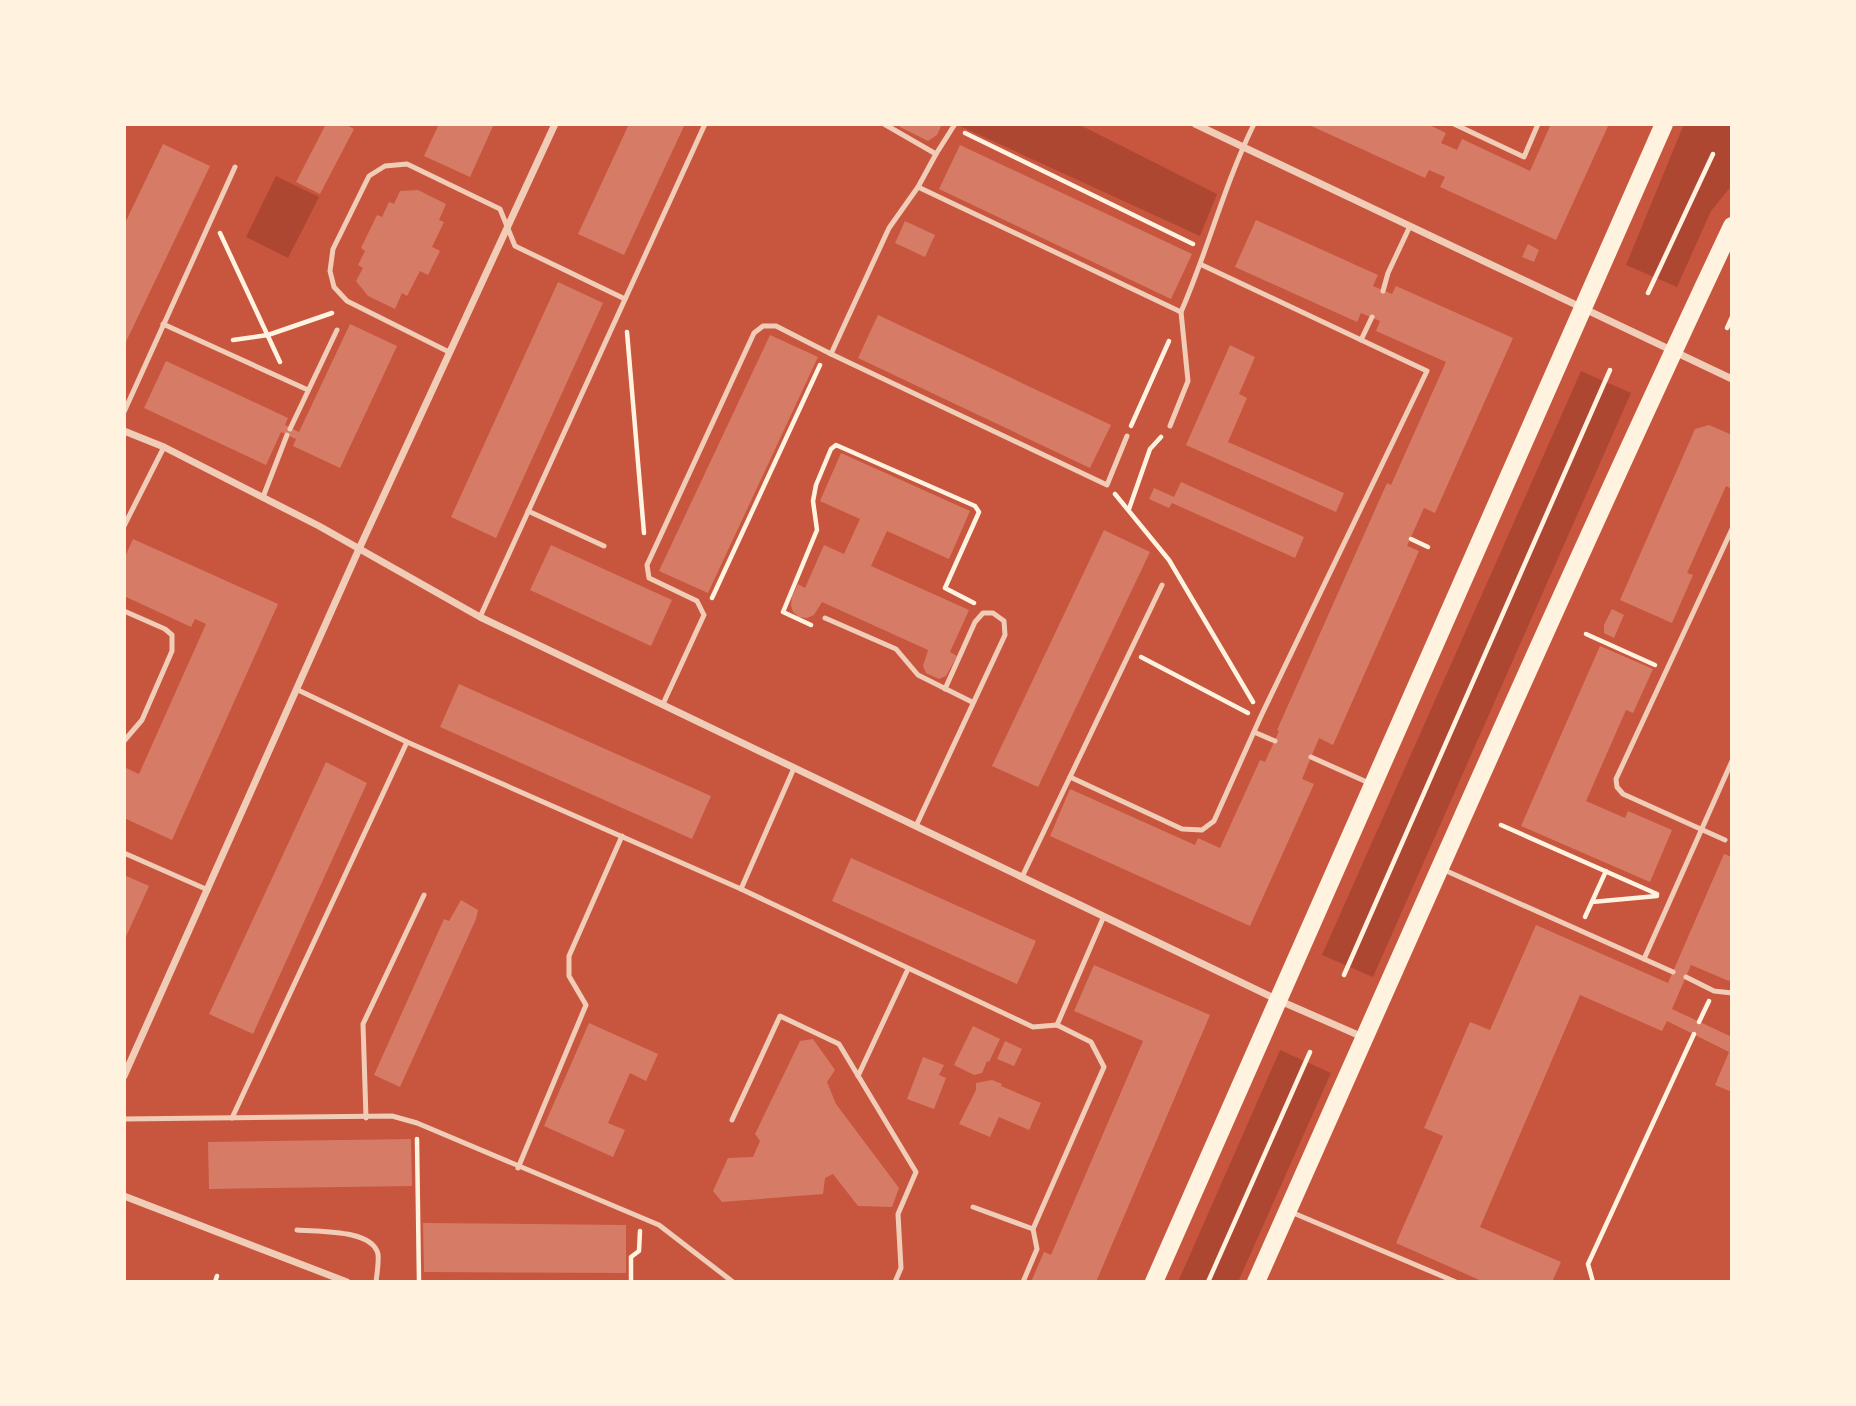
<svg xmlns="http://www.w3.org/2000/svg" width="1856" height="1406" viewBox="0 0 1856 1406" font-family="Barlow,sans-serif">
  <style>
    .green { fill: #ae4732 }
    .building { fill: #d67c66 }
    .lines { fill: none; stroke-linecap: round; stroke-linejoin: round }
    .path { stroke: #fff3e0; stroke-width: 4.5 }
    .service { stroke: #f1ccb7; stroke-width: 5 }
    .minor { stroke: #f1ccb7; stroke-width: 7 }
    .primary { stroke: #fff3e0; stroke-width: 18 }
  </style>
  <rect width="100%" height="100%" fill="#c8553d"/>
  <g class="green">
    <polygon points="961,124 1078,124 1217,194 1200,236 960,126"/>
    <polygon points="1684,124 1732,124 1732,185 1711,211 1677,287 1626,265"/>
    <polygon points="276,176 319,197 288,258 246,237"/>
    <polygon points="1581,371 1631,393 1373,977 1322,955"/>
    <polygon points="1280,1050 1331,1073 1238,1282 1178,1282"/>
  </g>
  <g class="building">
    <polygon points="326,124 345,124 354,129 320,194 296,182"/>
    <polygon points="439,124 494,124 470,177 424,156"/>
    <polygon points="629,124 685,124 624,255 578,234"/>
    <polygon points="899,124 942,124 937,135 928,141 900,127"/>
    <polygon points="1307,124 1427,124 1446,133 1441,143 1457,150 1462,139 1530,171 1551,124 1609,124 1556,240 1440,187 1445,177 1429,170 1425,178"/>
    <polygon points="163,144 210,166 124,346 124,225"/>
    <polygon points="960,145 1192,254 1171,299 939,189"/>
    <polygon points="418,190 446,204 439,220 444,222 432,247 440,251 428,275 420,271 407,296 402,293 395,309 368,296 356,281 363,268 358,265 365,251 361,248 377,215 382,217 389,202 394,204 400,191"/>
    <polygon points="1256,220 1378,275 1373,286 1392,294 1396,286 1513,338 1435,513 1424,508 1407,546 1419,551 1333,745 1319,738 1302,779 1314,784 1250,926 1050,836 1070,789 1195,845 1198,838 1220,848 1260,760 1265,762 1279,731 1277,730 1387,483 1391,485 1446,362 1376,331 1380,321 1361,313 1357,322 1235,267"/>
    <polygon points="905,221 935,235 925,257 895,243"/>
    <polygon points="1528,244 1539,250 1534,262 1522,257"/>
    <polygon points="558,282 603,303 496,538 451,517"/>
    <polygon points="878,315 1111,425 1090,468 858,358"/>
    <polygon points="350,324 397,346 340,468 293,446 296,439 281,432 266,465 144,408 166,361 288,418 285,425 299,432"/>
    <polygon points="770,335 818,357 708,593 659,571"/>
    <polygon points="1230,345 1255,357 1239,394 1247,398 1228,442 1344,493 1336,512 1186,445"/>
    <polygon points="1709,425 1732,435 1732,489 1726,486 1687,573 1693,575 1672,623 1620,600 1695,429"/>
    <polygon points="841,453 970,511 949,559 887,531 871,566 969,610 950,652 957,656 946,676 939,679 926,673 923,666 928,650 822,602 814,615 807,618 799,617 793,612 791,605 792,597 798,584 805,588 824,545 844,554 860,519 820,501"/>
    <polygon points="1181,482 1304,537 1295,558 1172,503 1169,508 1149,499 1154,488 1174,497"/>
    <polygon points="1104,530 1150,552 1038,787 992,766"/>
    <polygon points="133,539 278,604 172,840 124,818 124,767 139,774 206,624 195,619 191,627 124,596 124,559"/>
    <polygon points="551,545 672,600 651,646 530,590"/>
    <polygon points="1612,609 1624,615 1614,638 1604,633 1604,625"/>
    <polygon points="1600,646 1653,669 1633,713 1626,710 1586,801 1625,818 1628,811 1672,830 1650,882 1521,826"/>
    <polygon points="459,684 711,796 692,839 440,727"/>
    <polygon points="326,762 367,783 253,1034 209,1014"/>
    <polygon points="1724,854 1732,857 1732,975 1729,981 1691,965 1672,1009 1732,1037 1732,1092 1715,1085 1729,1052 1667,1021 1662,1031 1580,995 1480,1227 1561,1262 1552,1282 1484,1282 1396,1243 1443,1136 1424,1128 1470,1022 1490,1030 1536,925 1668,983"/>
    <polygon points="851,858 1036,941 1017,984 832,901"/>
    <polygon points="124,875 149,886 124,941"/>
    <polygon points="461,900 478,910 476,919 400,1087 374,1075 444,919 449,921"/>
    <polygon points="1094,965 1210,1015 1096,1282 1031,1282 1044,1252 1051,1255 1143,1041 1074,1011"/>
    <polygon points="589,1023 658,1054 646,1081 630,1073 608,1123 625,1130 613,1157 544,1126"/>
    <polygon points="973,1026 1000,1039 989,1062 987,1061 982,1073 974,1075 954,1065"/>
    <polygon points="813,1039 835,1070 827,1082 836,1104 899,1188 892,1207 858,1206 833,1174 825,1178 823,1194 722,1202 713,1191 728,1158 753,1157 760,1141 755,1134 800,1041"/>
    <polygon points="1005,1041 1022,1049 1014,1066 997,1059"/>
    <polygon points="923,1057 944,1065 939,1075 946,1078 934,1109 907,1099"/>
    <polygon points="992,1080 1002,1084 1001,1086 1041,1103 1029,1130 999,1117 990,1137 959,1124 976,1090 976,1083"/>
    <polygon points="411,1139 412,1186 209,1189 208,1142"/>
    <polygon points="423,1223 626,1225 626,1273 424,1272"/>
  </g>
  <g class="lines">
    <g class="path">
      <polyline points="965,133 1193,244"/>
      <polyline points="220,233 280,362"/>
      <polyline points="1648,293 1713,154"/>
      <polyline points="1727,328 1732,317"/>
      <polyline points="627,332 644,533"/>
      <polyline points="233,340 268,335 332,313"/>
      <polyline points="1131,426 1169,341"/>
      <polyline points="1115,494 1169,560 1253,702"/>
      <polyline points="1129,509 1150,449 1161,437"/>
      <polyline points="1411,539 1428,547"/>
      <polyline points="712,598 820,365"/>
      <polyline points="811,625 783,612 817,530 813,501 816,485 831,449 836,445 975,506 979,512 945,588 974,603"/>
      <polyline points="1586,634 1655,665"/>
      <polyline points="1141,657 1248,713"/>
      <polyline points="1501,825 1657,894"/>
      <polyline points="1592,902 1657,896"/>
      <polyline points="1585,917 1606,871"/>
      <polyline points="1344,975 1610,370"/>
      <polyline points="1699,1022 1709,1001"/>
      <polyline points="417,1139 419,1282"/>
      <polyline points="215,1282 217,1276"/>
      <polyline points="631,1282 631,1257 639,1251 640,1231"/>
      <polyline points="1208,1282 1310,1052"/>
      <polyline points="1593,1282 1588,1264 1694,1034"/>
    </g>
    <g class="service">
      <polyline points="884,124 936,154"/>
      <polyline points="1454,124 1524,157 1538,124"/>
      <path d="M918,187L1181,312C1208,250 1224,185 1254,124"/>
      <polyline points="1383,291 1388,273 1410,226"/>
      <polyline points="163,324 308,390"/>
      <polyline points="1361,340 1372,317"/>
      <polyline points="449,352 347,301 334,287 330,271 333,249 369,176 385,166 407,164 500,209 515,246 625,299"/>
      <polyline points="831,354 1107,485 1127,436"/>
      <polyline points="124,412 235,167"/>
      <polyline points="1170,426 1188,381 1181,312"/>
      <polyline points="290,429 337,330"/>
      <polyline points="263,497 287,435"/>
      <polyline points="528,511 604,546"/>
      <polyline points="124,526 164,447"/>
      <polyline points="124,611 165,629 172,635 172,651 142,720 124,741"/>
      <polyline points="480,617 705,124"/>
      <polyline points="825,618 896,649 918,675 972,702"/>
      <polyline points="298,690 407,742 741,889 1033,1027 1057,1025 1091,1042 1104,1067 1033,1229 1037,1249 1023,1282"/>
      <polyline points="663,704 704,615 697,601 649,578 647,565 754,333 763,326 776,326 831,354 889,228 918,187 936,154 955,124"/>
      <polyline points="1254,732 1275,741"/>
      <polyline points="1311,757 1369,783"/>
      <polyline points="1070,777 1182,829 1202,830 1214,821 1261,716 1427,371 1202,265"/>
      <polyline points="916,826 1005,635 1004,621 993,613 983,613 975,622 945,689"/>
      <polyline points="1725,840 1623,794 1617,787 1616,779 1732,529"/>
      <polyline points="124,853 208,890"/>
      <polyline points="1442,869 1644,959 1732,761"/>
      <polyline points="1022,877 1162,585"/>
      <polyline points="741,889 794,768"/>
      <polyline points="1644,959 1673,972"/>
      <polyline points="1686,977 1714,991 1732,993"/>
      <polyline points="1057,1025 1104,916"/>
      <polyline points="858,1076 908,969"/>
      <polyline points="232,1118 407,742"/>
      <polyline points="366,1118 363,1024 424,895"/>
      <polyline points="124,1119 392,1116 417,1123 659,1225 733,1282"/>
      <polyline points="732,1120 780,1016 839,1044 916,1172 898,1214 901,1268 895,1282"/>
      <polyline points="518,1168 586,1005 569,976 569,956 622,836"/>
      <polyline points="973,1207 1033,1229"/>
      <polyline points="1291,1212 1456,1282"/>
      <path d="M297,1230C318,1232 372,1229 378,1254C379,1262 377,1273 376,1282"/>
    </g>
    <g class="minor">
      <polyline points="1195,124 1732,379"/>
      <polyline points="124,431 164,447 319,526 480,617 1278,1000 1365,1038"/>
      <polyline points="124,1076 359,549 555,124"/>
      <polyline points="124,1196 347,1282"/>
    </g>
    <g class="primary">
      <polyline points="1154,1282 1664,124"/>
      <path d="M1256,1282C1413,929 1568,575 1732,226"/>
    </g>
  </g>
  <rect width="1856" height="1406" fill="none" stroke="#fff3e0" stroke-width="252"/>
</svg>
